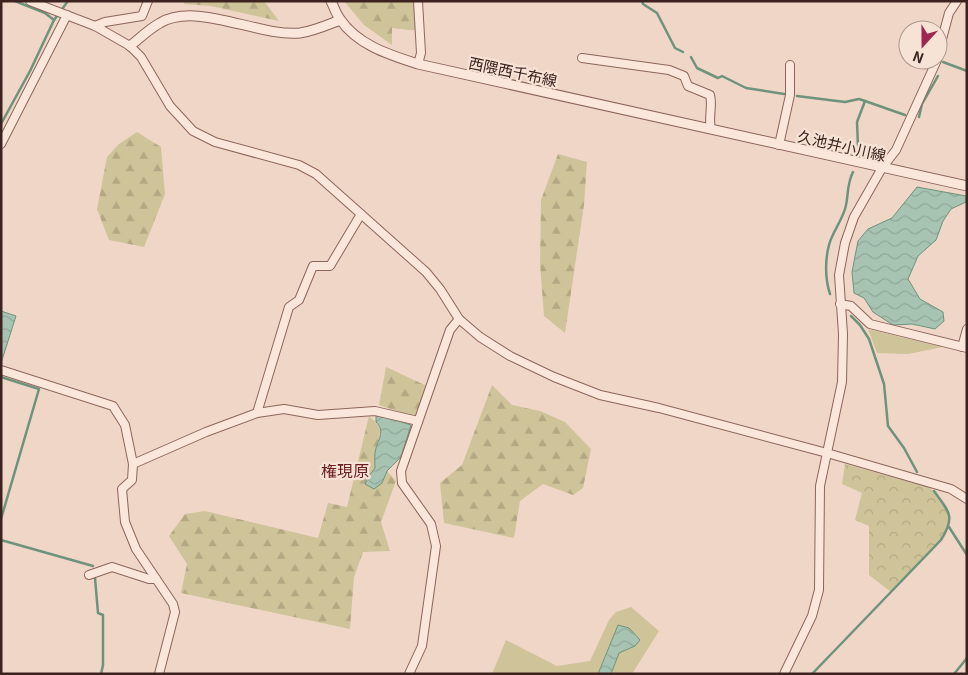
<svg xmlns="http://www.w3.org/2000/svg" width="968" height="675" viewBox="0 0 968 675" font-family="Georgia,'Noto Sans JP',serif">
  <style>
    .green { fill: #cfc499 }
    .forest { fill: url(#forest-firs) }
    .park { fill: url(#park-crowns) }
    .water { fill: url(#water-waves); stroke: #6d937d }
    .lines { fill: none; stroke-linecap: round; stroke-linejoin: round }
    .stream { stroke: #6d937d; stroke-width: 2.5 }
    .minor-casing { stroke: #8d655a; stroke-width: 10 }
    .tertiary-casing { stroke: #8d655a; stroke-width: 11 }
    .minor { stroke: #fae6da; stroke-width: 8 }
    .tertiary { stroke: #fae6da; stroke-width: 9 }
    .labels { text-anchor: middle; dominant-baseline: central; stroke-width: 4.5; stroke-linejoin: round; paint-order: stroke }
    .street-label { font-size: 15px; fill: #3c231f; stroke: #f7e3d6 }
    .neighbourhood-label { font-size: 16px; fill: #6b1c25; stroke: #f7e3d6 }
  </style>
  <defs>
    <pattern id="forest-firs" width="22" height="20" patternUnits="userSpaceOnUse" patternTransform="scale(1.25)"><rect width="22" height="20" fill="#cfc499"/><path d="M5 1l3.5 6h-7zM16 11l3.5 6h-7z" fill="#b3a883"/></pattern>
    <pattern id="park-crowns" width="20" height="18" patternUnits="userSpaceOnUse" patternTransform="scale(1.25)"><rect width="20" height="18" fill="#cfc499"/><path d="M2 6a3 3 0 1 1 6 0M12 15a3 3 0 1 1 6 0" fill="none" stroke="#b3a883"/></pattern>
    <pattern id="water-waves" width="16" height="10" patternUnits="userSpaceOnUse" patternTransform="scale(1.25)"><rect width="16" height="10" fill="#a7c4b2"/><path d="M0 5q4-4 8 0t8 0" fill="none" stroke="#91a899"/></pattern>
  </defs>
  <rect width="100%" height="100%" fill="#f0d6c6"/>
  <g class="green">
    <polygon points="868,329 943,347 908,354 877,353"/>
    <polygon points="631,607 659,631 632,674 611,674 619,653 635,646 618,625 598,674 492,674 506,640 557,666 590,661 609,620 616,612"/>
  </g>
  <g class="forest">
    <polygon points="185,1 264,1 279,21 211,6 184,4"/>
    <polygon points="344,1 417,1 419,31 392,28 392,45 364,25"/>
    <polygon points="137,132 161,147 165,194 144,247 109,240 97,209 107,157 119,144"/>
    <polygon points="558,154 587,162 584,205 565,333 544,316 540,263 541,200"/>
    <polygon points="386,367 427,386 414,417 379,405"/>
    <polygon points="492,385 512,405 540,411 565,422 591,449 583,488 573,495 543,484 520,501 514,538 444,523 440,483 462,465"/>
    <path d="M369,416C384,430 381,430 376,448C374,454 375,462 375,468L369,476L382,483L387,471L396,481L381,522L390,551L363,552L354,577L350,629L181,593L187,564L169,536L185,514L205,511L318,538L328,503L347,507Z"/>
  </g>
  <polygon class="park" points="845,464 928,487 934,491 950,513 949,527 941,540 891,592 869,575 869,526 855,520 862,493 842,484"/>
  <g class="water">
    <polygon points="917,187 966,196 966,202 951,209 943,221 936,240 918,256 908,279 920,299 943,312 944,321 935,329 912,324 893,325 873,312 864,298 854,293 852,272 858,241 868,229 892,218"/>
    <polygon points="1,311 16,316 1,363"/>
    <path d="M376,416L389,418L411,425L401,457L387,471L382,483L374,489L365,484L369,476L375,468C375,462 374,454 376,448C379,438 385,431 376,422Z"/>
    <polygon points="618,625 629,628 640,640 635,646 619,653 611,674 598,674"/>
  </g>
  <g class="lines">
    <g class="stream">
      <polyline points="15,1 45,13 54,20"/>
      <polyline points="642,1 643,4 657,13 675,48 683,52"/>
      <polyline points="691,57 697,68 718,78 722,76 746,88 784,94"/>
      <polyline points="943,62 967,71"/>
      <polyline points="797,96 845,102 859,99 865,101"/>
      <polyline points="919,117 922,104 938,76"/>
      <polyline points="1,124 30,71 54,20 68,1"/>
      <polyline points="858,147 857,122 865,101 905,115"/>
      <path d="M830,294C825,279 825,260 829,245C832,233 841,222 845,209C849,196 846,186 853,172"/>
      <polyline points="851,316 860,325 869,339 884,384 888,426 904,448 917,472"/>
      <polyline points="1,377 39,389 1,519"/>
      <polyline points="949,527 967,555"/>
      <polyline points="1,540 93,566"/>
      <polyline points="95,578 98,613 103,615 103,665 101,674"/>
      <path d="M812,674L941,540C956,516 949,512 934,491"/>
      <polyline points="954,674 967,658"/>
    </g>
    <defs>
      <g id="minor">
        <polyline points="30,1 95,26 130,46 141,57 170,106 193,131 215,142 299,165 316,174 426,272 440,289 459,319 480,337 510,356 554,377 600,395 659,408 827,453 951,489 967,499"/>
        <polyline points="95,26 105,22 142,16 148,1"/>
        <polyline points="938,54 949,13 957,1"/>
        <path d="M582,58L669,70L684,76L688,86L710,95C713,107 708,117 711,129"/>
        <polyline points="418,64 421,53 418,1"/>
        <polyline points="1,144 67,15"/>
        <polyline points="779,145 790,95 790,65"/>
        <polyline points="840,304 851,306 870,324 967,348"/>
        <polyline points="962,347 967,329"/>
        <polyline points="1,370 113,406 125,425 133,464 132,480 122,489 125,522 136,549 173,604 175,612 159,674"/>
        <polyline points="257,413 289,307 299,300 313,266 330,266 361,214"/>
        <polyline points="133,464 206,432 257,413 284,409 318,415 375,411 418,421"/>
        <polyline points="89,575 112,567 149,579 156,579"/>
        <polyline points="409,674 422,646 436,546 431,524 402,483 401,471 450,330 459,319"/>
        <polyline points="784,674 812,616 819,590 820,486 842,382 843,334 839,275 845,243 854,217 882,168 896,150 937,60"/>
      </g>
      <g id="tertiary">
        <path d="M331,1C334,7 336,14 340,19C357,45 390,55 418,64L967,186"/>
        <path d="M130,46C140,38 149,29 160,23C197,1 258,37 300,33C314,31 327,25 340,20"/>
      </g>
    </defs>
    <use href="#minor" class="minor-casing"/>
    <use href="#tertiary" class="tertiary-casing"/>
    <use href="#minor" class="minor"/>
    <use href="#tertiary" class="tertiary"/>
  </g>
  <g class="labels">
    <g class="street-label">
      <text transform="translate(513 71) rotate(12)">西隈西千布線</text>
      <text transform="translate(842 145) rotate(13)">久池井小川線</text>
    </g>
    <g class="neighbourhood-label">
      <text x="345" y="470">権現原</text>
    </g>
  </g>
  <rect width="968" height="675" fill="none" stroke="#3c231f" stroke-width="5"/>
  <g transform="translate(923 45) rotate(201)"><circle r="24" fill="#f7e3d6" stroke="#ac968d"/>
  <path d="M0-4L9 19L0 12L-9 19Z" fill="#9f274f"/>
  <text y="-8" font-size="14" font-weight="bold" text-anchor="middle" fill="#3c231f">N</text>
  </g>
</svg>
